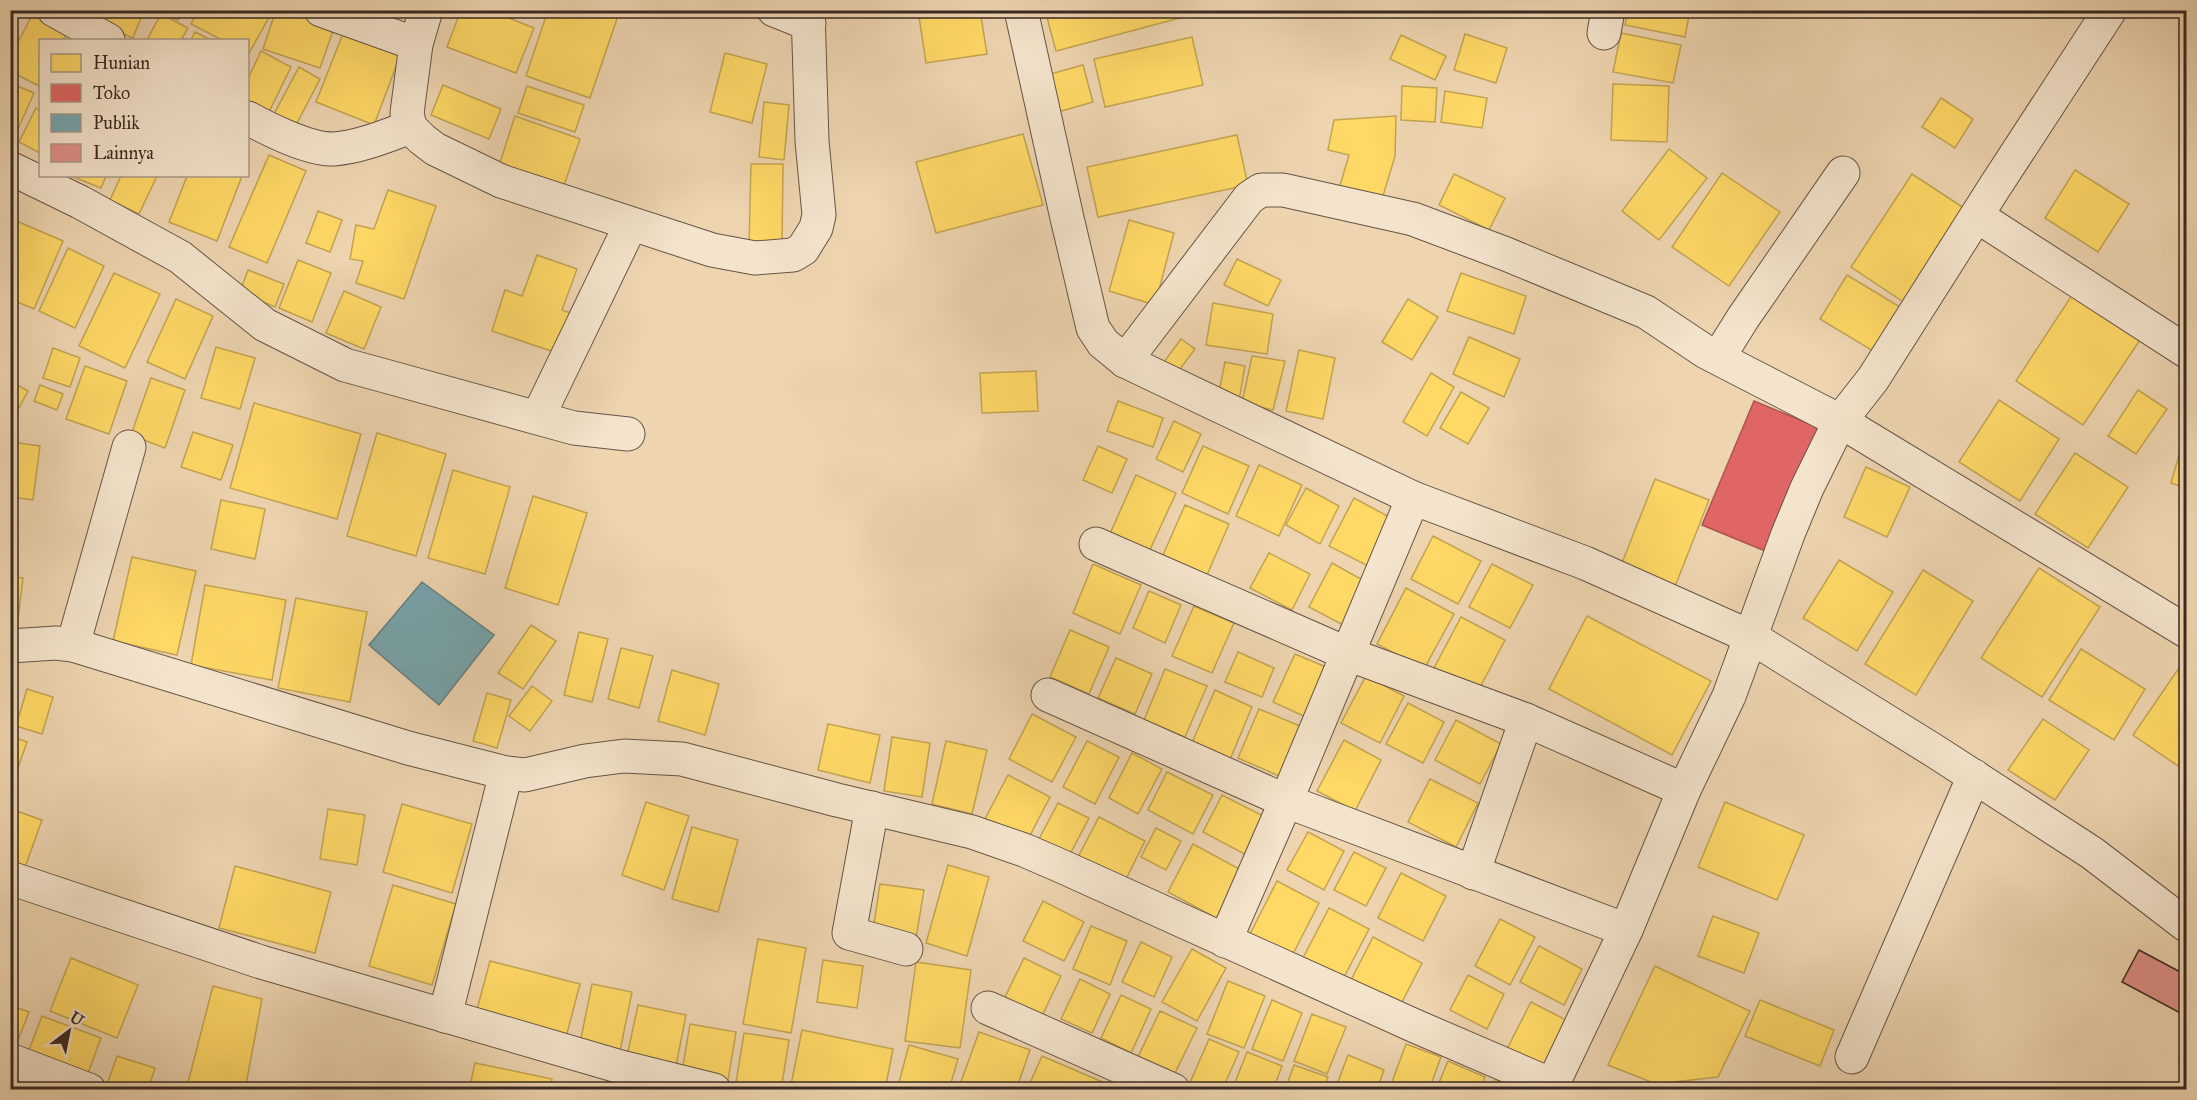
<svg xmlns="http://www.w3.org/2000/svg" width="2197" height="1100" viewBox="0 0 2197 1100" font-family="'IM FELL Great Primer',serif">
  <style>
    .homes { fill: #ffd966; stroke: #c3a452; stroke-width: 1.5 }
    .shops { fill: #e06666; stroke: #ae5452; stroke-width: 1.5 }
    .public { fill: #76a5af; stroke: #638085; stroke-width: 1.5 }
    .building { fill: #e09088; stroke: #382923; stroke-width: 1.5 }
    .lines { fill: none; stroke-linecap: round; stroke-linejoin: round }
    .minor-casing { stroke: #665446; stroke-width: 35 }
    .minor { stroke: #f4e4cc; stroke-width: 33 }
  </style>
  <rect width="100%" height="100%" fill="#eed5b0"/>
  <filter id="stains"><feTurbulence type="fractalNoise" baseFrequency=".00333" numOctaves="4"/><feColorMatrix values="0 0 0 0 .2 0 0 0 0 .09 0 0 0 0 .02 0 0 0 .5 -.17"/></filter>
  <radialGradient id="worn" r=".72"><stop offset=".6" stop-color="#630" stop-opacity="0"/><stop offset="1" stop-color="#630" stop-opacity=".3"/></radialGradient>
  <g class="homes">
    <polygon points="89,10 144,10 133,38 85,19"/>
    <polygon points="157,10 183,10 178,20"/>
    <polygon points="198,10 273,10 248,55 248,40 222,40 191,24"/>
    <polygon points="276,10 284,10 334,28 320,68 263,49"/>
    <polygon points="461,10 489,10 534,28 516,73 447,47"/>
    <polygon points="548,10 620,10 590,98 526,76"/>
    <polygon points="918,10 980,10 987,54 926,63"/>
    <polygon points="1045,10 1178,10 1180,18 1056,51"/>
    <polygon points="1628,10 1690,10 1685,37 1625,25"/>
    <polygon points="33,14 67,32 63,40 40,40 39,86 10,71 10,57"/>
    <polygon points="161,14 188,28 181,40 147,40"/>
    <polygon points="346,26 403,48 374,125 316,102"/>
    <polygon points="195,32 211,40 191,40"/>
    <polygon points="1621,33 1681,45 1673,83 1613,72"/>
    <polygon points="1465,34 1507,48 1496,83 1454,70"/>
    <polygon points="1401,35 1446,56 1435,80 1390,59"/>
    <polygon points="1192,37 1203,85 1105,107 1094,59"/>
    <polygon points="261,51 291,67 267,116 248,106 248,79"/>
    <polygon points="725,53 767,64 752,123 710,112"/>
    <polygon points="1083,65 1093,102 1058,112 1047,75"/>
    <polygon points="299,67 320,79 296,125 274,114"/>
    <polygon points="10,83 34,93 10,147"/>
    <polygon points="1613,84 1669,86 1667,142 1611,140"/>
    <polygon points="443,85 501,109 489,139 431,115"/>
    <polygon points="527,86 584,105 575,132 518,113"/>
    <polygon points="1402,86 1437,88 1435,122 1401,120"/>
    <polygon points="1445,91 1487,98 1482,128 1441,122"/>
    <polygon points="1941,98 1973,119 1955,148 1922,127"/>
    <polygon points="764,102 789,105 784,160 759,157"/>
    <polygon points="36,108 40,111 40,153 19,142"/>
    <polygon points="515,116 580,139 561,194 497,172"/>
    <polygon points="1396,116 1395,156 1383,196 1339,189 1349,155 1328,150 1334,120"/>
    <polygon points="1023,134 1043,205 936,233 916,162"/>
    <polygon points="1237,135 1248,185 1098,217 1087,167"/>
    <polygon points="1669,149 1707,178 1659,240 1622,211"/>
    <polygon points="269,155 306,171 267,263 229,247"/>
    <polygon points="751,164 783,164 782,247 749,246"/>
    <polygon points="2075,170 2129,204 2098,252 2045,218"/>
    <polygon points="1722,173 1780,212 1729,286 1672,247"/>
    <polygon points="1454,174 1505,198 1489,230 1439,205"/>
    <polygon points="1912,174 1970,212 1908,305 1851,267"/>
    <polygon points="71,176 106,176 101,188"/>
    <polygon points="121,176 157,176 139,214 110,200"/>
    <polygon points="187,176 242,176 217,241 169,222"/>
    <polygon points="388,190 436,206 404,299 356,283 363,261 350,259 356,225 374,229"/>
    <polygon points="318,211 342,220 330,252 306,243"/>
    <polygon points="12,219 63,241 34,309 10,299"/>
    <polygon points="1129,220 1174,233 1155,305 1109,291"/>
    <polygon points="68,248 104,266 75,328 39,311"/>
    <polygon points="537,255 577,269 562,310 574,314 560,354 492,331 505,290 522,296"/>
    <polygon points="1237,259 1281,280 1268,306 1224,285"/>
    <polygon points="298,260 331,273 312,322 279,308"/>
    <polygon points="248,270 284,284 275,307 240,292"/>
    <polygon points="114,273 160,294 125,368 79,346"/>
    <polygon points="1461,273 1526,296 1514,334 1447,311"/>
    <polygon points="1847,275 1905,310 1878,354 1820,319"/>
    <polygon points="2078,286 2146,331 2083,425 2016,381"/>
    <polygon points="344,291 381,307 364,349 326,333"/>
    <polygon points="176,299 213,316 185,379 147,362"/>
    <polygon points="1408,299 1438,317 1412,360 1382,342"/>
    <polygon points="1213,303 1273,314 1267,354 1206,345"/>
    <polygon points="1469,337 1520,359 1504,397 1453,374"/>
    <polygon points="1181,339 1195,349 1172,380 1158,370"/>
    <polygon points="216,347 255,358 240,409 201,398"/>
    <polygon points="53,348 80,358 70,387 43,378"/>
    <polygon points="1299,350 1335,358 1323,419 1286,411"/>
    <polygon points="1252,356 1285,361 1273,410 1242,403"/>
    <polygon points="1225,362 1245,366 1238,406 1217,402"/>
    <polygon points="85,366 127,381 109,434 66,419"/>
    <polygon points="1036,371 1038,411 982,413 980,373"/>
    <polygon points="1431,373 1454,387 1427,436 1403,422"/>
    <polygon points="151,378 185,390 165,448 131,435"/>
    <polygon points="10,381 28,391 13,419 10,417"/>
    <polygon points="40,385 63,394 57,410 34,401"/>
    <polygon points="2138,390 2167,409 2136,454 2108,436"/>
    <polygon points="1461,392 1489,408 1468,444 1440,428"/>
    <polygon points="1999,400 2059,439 2020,501 1959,462"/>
    <polygon points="1118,401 1163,418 1153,447 1107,431"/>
    <polygon points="254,403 361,434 337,519 230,488"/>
    <polygon points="1174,421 1201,434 1183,472 1156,459"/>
    <polygon points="2186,431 2186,488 2171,483"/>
    <polygon points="193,432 233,445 221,480 181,467"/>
    <polygon points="377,433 446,454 416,556 347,536"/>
    <polygon points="11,442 40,446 33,500 10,497"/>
    <polygon points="1098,446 1127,459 1112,493 1083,480"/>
    <polygon points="1203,446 1249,466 1228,514 1182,493"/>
    <polygon points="2075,453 2128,487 2088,548 2035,514"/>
    <polygon points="1259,465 1302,485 1279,536 1236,516"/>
    <polygon points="1866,467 1910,487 1887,537 1844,517"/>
    <polygon points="453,470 510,487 485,574 428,558"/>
    <polygon points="1136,475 1176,493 1148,554 1109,536"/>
    <polygon points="1655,479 1709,500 1674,589 1620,568"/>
    <polygon points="1306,488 1339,506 1320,544 1286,525"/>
    <polygon points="533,496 587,513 558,605 505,588"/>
    <polygon points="1354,498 1393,519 1368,566 1329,546"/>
    <polygon points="221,500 265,509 255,559 211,549"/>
    <polygon points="1185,505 1229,524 1207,575 1163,555"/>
    <polygon points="1433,536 1481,561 1458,604 1411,579"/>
    <polygon points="1269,553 1310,574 1292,610 1250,588"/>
    <polygon points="132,557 196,571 177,655 113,641"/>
    <polygon points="1839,560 1893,592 1857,651 1803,618"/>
    <polygon points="1332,563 1370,584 1347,627 1309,607"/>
    <polygon points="1093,564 1141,585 1120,634 1073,613"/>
    <polygon points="1492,564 1533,585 1510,628 1469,607"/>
    <polygon points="2039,568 2100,607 2042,697 1981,658"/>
    <polygon points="1923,570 1973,601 1916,695 1865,664"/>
    <polygon points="10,577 23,578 16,636 10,635"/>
    <polygon points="205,585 286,600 272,680 191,665"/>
    <polygon points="1406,588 1454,614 1424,669 1377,644"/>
    <polygon points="1149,591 1181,605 1165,643 1133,628"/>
    <polygon points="296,598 367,612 350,702 278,688"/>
    <polygon points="1194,606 1234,623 1212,673 1172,656"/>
    <polygon points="1587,616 1711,681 1672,755 1549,689"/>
    <polygon points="1461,617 1505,640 1477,693 1433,670"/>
    <polygon points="531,625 556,641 523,689 498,673"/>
    <polygon points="1070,630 1109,647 1089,694 1050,677"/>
    <polygon points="579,632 608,639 592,702 564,695"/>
    <polygon points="621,648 653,656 639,708 608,699"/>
    <polygon points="2081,649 2145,689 2114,740 2049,700"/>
    <polygon points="1238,652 1274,668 1262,697 1225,682"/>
    <polygon points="1295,654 1333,670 1312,720 1273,702"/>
    <polygon points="1116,658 1152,674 1135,714 1098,698"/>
    <polygon points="2181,665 2186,669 2186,760 2181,768 2133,735"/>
    <polygon points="1165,669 1207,686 1185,737 1144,720"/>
    <polygon points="672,670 719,684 705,735 658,721"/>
    <polygon points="1366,676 1404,696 1380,743 1341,723"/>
    <polygon points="532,686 552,701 530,731 509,716"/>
    <polygon points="27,689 53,697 42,734 16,726"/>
    <polygon points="1215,690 1252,707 1229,762 1191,745"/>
    <polygon points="487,693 511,700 497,748 473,741"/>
    <polygon points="1408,703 1444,722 1423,763 1386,744"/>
    <polygon points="1259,709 1300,726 1279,776 1238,758"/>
    <polygon points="1032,714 1076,737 1052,782 1009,759"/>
    <polygon points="2043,719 2089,750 2055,800 2008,770"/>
    <polygon points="1456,720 1501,744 1480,784 1435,760"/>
    <polygon points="828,724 880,735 870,783 818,770"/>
    <polygon points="10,736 27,742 10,791"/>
    <polygon points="892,737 930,743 922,797 884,791"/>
    <polygon points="1344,740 1381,760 1355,811 1317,791"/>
    <polygon points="946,741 987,750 972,814 932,804"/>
    <polygon points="1087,741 1119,757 1095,804 1063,787"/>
    <polygon points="1132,753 1162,769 1138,814 1109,798"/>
    <polygon points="1167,772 1213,795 1193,834 1148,810"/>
    <polygon points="1008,775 1050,797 1026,843 984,821"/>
    <polygon points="1430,779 1478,803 1456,847 1408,822"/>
    <polygon points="1222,795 1271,820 1252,858 1203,832"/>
    <polygon points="646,802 689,816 664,890 622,875"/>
    <polygon points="1725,802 1804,835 1777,900 1698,867"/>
    <polygon points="1058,803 1089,818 1069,856 1039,839"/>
    <polygon points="402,804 472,824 452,893 383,872"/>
    <polygon points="11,809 42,820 23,873 10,869"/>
    <polygon points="328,809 365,815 357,865 320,859"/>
    <polygon points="1099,817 1145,841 1124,883 1077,859"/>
    <polygon points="692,827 738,840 718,912 672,899"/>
    <polygon points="1156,828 1181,841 1166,870 1141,857"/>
    <polygon points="1308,832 1344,851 1324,890 1287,870"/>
    <polygon points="1193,844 1243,871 1218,919 1168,892"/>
    <polygon points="1354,852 1386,868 1366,906 1334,890"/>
    <polygon points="948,865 989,877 967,956 926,943"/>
    <polygon points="235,866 331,892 315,953 219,928"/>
    <polygon points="1401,873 1446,896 1423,941 1378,918"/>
    <polygon points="1277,881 1319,903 1292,956 1250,934"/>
    <polygon points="880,884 924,890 915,944 872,937"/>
    <polygon points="393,885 456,904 432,985 369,966"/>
    <polygon points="1043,901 1084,922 1064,961 1023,941"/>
    <polygon points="1329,908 1369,929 1343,979 1303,958"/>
    <polygon points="1713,916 1759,933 1744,973 1698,956"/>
    <polygon points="1500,919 1535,937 1510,985 1475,966"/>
    <polygon points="1091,926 1127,941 1110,985 1073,969"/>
    <polygon points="1373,937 1422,963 1399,1008 1350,982"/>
    <polygon points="758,939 806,948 791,1033 743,1024"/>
    <polygon points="1141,942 1172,957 1154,997 1122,982"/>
    <polygon points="1539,946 1582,969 1564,1005 1520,982"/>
    <polygon points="1192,949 1226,968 1197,1021 1162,1002"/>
    <polygon points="71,958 138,985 117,1038 50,1011"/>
    <polygon points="1024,958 1061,976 1042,1016 1005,997"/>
    <polygon points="823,960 863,966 857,1008 817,1002"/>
    <polygon points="490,961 580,984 565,1041 475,1017"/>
    <polygon points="916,962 971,970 960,1048 905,1041"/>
    <polygon points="1655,966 1750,1011 1718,1077 1656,1084 1608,1065"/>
    <polygon points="1468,975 1504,994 1487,1029 1450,1010"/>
    <polygon points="1080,979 1110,994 1092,1033 1061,1019"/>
    <polygon points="1228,981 1265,996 1244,1048 1207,1034"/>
    <polygon points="592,984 632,992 619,1056 579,1048"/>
    <polygon points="213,986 262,999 245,1090 186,1090"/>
    <polygon points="1121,995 1151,1009 1131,1053 1101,1038"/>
    <polygon points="1272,1000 1302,1013 1283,1061 1252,1049"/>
    <polygon points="1760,1000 1834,1030 1820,1066 1745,1036"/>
    <polygon points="1531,1002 1572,1023 1547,1070 1507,1049"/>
    <polygon points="10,1005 29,1012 13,1053 10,1052"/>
    <polygon points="638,1005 686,1015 675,1071 626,1061"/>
    <polygon points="1160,1011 1197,1028 1174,1075 1138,1057"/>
    <polygon points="1312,1014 1346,1027 1327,1074 1294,1061"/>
    <polygon points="42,1016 101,1038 85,1081 26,1058"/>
    <polygon points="690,1024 736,1032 728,1080 682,1072"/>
    <polygon points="802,1030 893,1049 885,1090 790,1090"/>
    <polygon points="979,1032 1030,1050 1016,1090 958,1090"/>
    <polygon points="744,1033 789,1040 781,1090 735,1089"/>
    <polygon points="1209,1039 1239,1052 1222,1090 1199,1090 1189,1085"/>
    <polygon points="1406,1044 1441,1057 1429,1090 1389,1090"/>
    <polygon points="909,1045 958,1059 949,1090 897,1090"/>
    <polygon points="1247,1052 1282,1066 1273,1090 1232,1090"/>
    <polygon points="1348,1055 1384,1070 1377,1090 1335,1090"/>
    <polygon points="117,1056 155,1068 148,1090 120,1090 107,1085"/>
    <polygon points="1042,1056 1105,1083 1102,1090 1027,1090"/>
    <polygon points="1448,1061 1485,1077 1480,1090 1436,1090"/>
    <polygon points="475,1063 552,1079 550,1090 469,1090"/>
    <polygon points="1294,1065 1328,1077 1323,1090 1285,1090"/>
    <polygon points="1495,1079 1518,1090 1490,1090"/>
    <polygon points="571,1083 589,1090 569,1090"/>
  </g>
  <polygon class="shops" points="1754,401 1822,429 1770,553 1702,525"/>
  <polygon class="public" points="422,582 494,635 439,705 369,645"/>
  <polygon class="building" points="2139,950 2186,975 2186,1010 2184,1015 2122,982"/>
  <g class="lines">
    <defs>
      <g id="minor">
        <polyline points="54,10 108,40"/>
        <polyline points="321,10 416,44"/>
        <polyline points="426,10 416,44 407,113 410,127 422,139 435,149 501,181 712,250 755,258 793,255 803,249 816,228 819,215 812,141 808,10"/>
        <polyline points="774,10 809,24"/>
        <polyline points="1021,10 1067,218 1093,328 1103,343 1125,361 1413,498 1585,563 1751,637 1933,750 2092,853 2186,925"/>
        <polyline points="1604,33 1608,10"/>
        <path d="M248,118C268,129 310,150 334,149C360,147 386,136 410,127"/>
        <polyline points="10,168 80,202 180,257 265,325 345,365 574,428 628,434"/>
        <polyline points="1977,216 2186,351"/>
        <polyline points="1718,358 1743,318 1843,173"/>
        <polyline points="1125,361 1249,198 1261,190 1283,190 1413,219 1506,254 1646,312 1706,352 1840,421 2186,631"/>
        <polyline points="538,417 631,224"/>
        <polyline points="1096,544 1348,654 1526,720 1684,790"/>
        <polyline points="73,645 129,447"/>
        <polyline points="10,646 56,643 73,645 408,748 506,773 525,775 585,761 624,756 682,759 837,800 972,832 1024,850 1061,866 1415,1026 1552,1085"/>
        <polyline points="1048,695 1286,801 1626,930"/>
        <polyline points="872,808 849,933 906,949"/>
        <polyline points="1473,873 1526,720"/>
        <polyline points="10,878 261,962 621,1067 714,1090"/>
        <polyline points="1225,941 1286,801 1413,498"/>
        <polyline points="988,1008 1173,1090"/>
        <polyline points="445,1016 506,773"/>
        <polyline points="1852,1057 1974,776"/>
        <polyline points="10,1060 89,1090"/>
        <polyline points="1550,1090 1626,930 1684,790 1729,696 1788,534 1807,488 1840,421 1873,379 1994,188 2110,10"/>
      </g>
    </defs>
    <use href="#minor" class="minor-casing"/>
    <use href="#minor" class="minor"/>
  </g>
  <rect width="2197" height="1100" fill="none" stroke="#eed5b0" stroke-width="36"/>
  <rect x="12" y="12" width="2173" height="1076" fill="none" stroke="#382923" stroke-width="3"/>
  <rect x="18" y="18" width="2161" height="1064" fill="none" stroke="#382923" stroke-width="1.5"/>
  <rect x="39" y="39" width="210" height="138" fill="#f4e4cc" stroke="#a99988" stroke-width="1.5"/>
  <rect x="51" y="54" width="30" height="18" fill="#ffd966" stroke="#a99988" stroke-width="1.5"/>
  <text x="93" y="69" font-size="18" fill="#382923">Hunian</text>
  <rect x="51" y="84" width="30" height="18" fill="#e06666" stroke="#a99988" stroke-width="1.5"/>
  <text x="93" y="99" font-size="18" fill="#382923">Toko</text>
  <rect x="51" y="114" width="30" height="18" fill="#76a5af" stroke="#a99988" stroke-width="1.5"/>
  <text x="93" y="129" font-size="18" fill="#382923">Publik</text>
  <rect x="51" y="144" width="30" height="18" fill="#e09088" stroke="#a99988" stroke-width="1.5"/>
  <text x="93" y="159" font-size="18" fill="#382923">Lainnya</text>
  <g transform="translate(69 1031) rotate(32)" stroke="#f4e4cc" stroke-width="4.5" paint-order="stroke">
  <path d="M0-4.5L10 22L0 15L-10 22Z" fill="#382923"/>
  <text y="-9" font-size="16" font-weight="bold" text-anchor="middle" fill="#382923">U</text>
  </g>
  <rect width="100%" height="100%" filter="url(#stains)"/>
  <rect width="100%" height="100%" fill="url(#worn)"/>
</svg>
